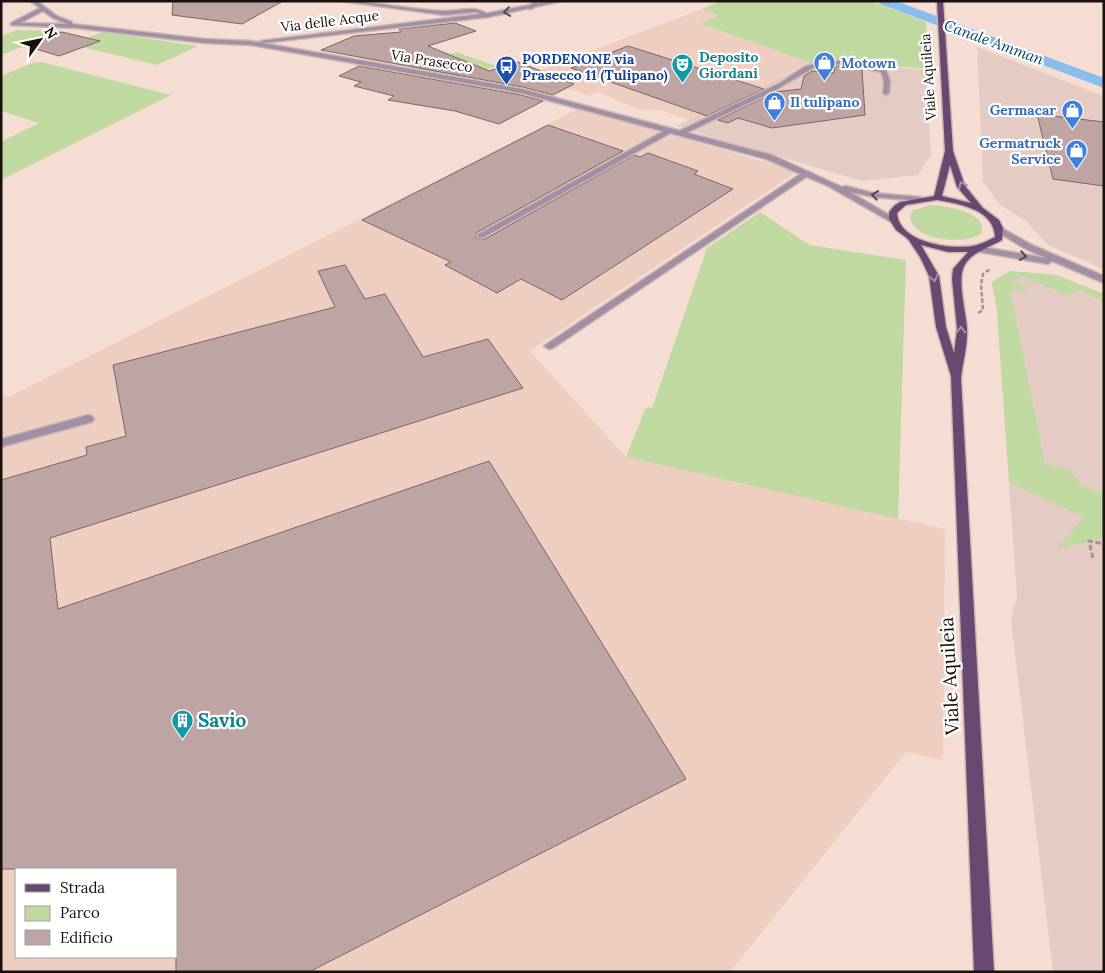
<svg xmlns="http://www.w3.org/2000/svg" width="1105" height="973" viewBox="0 0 1105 973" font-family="Lora,serif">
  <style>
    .commercial { fill: #e4cbc3 }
    .built { fill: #efcec2; fill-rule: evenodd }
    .green { fill: #bfd9a1 }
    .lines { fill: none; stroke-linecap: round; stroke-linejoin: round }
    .canal { fill: #89beec; fill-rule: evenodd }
    .building { fill: #bea5a3; stroke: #7c6563 }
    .service-casing { stroke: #ceb8b0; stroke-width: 3 }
    .minor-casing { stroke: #ceb8b0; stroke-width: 3 }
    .primary-casing { stroke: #ceb8b0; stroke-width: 3 }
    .path-far1 { stroke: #a8958e; stroke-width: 2.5; stroke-dasharray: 4.5 2; stroke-linecap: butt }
    .path { stroke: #a8958e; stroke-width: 3; stroke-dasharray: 5.5 2.5; stroke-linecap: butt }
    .service { fill: #a18fa5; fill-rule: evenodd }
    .minor { fill: #a18fa5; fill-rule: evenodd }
    .primary { fill: #694971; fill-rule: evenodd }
    .oneway { stroke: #564a52 }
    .oneway2 { stroke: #a592aa }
    .labels { text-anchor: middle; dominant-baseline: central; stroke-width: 4.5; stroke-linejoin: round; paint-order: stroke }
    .far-street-label { font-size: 14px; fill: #19110e; stroke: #fff }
    .far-culture-label { font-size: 14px; font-weight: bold; fill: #0d838f; stroke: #fff; text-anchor: start }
    .far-transit-label { font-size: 14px; font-weight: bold; fill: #164399; stroke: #fff; text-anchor: start }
    .far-shop-label { font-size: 14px; font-weight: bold; fill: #366cbe; stroke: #fff; text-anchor: start }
    .far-water-label { font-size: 15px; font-style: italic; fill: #00406a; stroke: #fff }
    .near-street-label { font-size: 19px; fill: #19110e; stroke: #fff }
    .near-culture-label { font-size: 19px; font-weight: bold; fill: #0d838f; stroke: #fff; text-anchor: start }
  </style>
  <rect width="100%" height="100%" fill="#f6ddd4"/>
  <g class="commercial">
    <polygon points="977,47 1104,96 1104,269 1048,245 1026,221 999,204 983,181"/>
    <polygon points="820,59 925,70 931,154 918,175 862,181 676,126"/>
    <polygon points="1010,271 1056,275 1104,294 1104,972 1053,972 1011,620 1017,597 997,311 992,282"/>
  </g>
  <g class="built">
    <polygon points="702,9 720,15 702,25 810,63 689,120 661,110 640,110 598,92 590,96 527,75"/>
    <path d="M578,109L798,171L530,351L626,457L945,529L943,760L906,752L730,972H1V394L6,398ZM16,869H176V957H16Z"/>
  </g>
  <g class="green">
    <polygon points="722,1 871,1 926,22 927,69 820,59 810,63 701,24 719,15 702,9"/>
    <polygon points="18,30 63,31 1,55 1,36"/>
    <polygon points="103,32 198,46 157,65 70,44"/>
    <polygon points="456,52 496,66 464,77 412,68"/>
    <polygon points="41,62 171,95 1,180 1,142 39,123 1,111 1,76 32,63"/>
    <path d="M931,205C946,206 986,211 982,233C965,246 910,241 910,215L914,210Z"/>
    <polygon points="760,212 809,245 906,260 898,519 626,457 646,407 652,408 707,248"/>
    <polygon points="1010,271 1056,275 1104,294 1104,302 1078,289 1068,296 1023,276 1011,281 1027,288 1028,291 1010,290 1045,464 1068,469 1082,486 1104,494 1104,538 1057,549 1084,517 1009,482 997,311 992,282"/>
  </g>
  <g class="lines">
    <polygon class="canal" points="878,1 896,1 1104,78 1104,88 880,4"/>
  </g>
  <g class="building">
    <polygon points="173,1 283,1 242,24 172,15"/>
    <polygon points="455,23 476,31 428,46 489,71 518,62 574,84 553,95 522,87 321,50 354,36 401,32 399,29"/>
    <polygon points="62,32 100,41 59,56 26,46"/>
    <polygon points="628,46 764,89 707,116 571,68"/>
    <polygon points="359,66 521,95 543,101 499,124 455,111 388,100 394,96 354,86 361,82 339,76"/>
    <polygon points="841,66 862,70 865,115 772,128 738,118 728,123 718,120 775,92 801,89 804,76 812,71 834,73 835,67"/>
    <polygon points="1037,114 1104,122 1104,186 1053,179"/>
    <polygon points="548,125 623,151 476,233 476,238 485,239 634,155 640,157 648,153 698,171 694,174 733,189 562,300 521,279 497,293 445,265 451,262 362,220"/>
    <polygon points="345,265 365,299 385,294 423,357 488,339 523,388 50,538 58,609 489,461 686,779 309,972 176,972 176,869 1,869 1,480 87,455 86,447 126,436 113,365 335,307 318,271"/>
  </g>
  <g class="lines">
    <defs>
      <g id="service">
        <path d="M341,1C376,1 409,10 443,11C459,12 475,4 488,15L483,16L476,12L444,15Z"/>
        <polygon points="534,1 540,1 532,9 528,9"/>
        <polygon points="824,61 850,61 886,70 890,81 889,93 886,95 883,93 884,81 881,72 842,64 813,68 772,92 684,134 677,132 780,83 804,67"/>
        <polygon points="669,128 676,130 484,237 478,237 477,235"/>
        <polygon points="805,171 812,173 553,348 549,349 544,346"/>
        <polygon points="88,415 92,416 94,419 92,422 1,447 1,439"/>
      </g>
      <g id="minor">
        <path d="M30,1H37L57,16L72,22V24L205,39L251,41L522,89L772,155L842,187L846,186L873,193L920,197L924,199L920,201L873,197L850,192L898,220L891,222L828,186L766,159L521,93L251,45L205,43L77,28L11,25V23L40,8ZM43,11L53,18L67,24L20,23Z"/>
        <polygon points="550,1 562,1 489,17 263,43 260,41 489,13"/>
        <polygon points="1000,227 1032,245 1104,276 1104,283 1052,261 1048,264 974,251 972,249 977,246 1046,258 1026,249 997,232 996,230"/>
      </g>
      <path id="primary" d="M937,1H943L953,151L965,186L983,208L999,220L1003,228L1002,240C989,248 968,253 963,269C958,284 966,312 967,328C968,344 963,362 961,378L994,972H974L951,376L936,327L929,276L920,257L908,239L896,230L889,219V212L894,206L900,202L934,196L945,151ZM950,165L957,187L971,203L942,196ZM937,200C959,204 994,209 995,237C989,240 983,243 977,245C953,251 899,243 897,213L906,205ZM921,245L948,252H968L953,269L952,279L957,329L954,353L946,327L939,276Z"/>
    </defs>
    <use href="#service" class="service-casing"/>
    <use href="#minor" class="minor-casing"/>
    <use href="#primary" class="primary-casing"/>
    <polyline class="path-far1" points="978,313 983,310 981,285 983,274 990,269"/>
    <polyline class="path" points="1093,558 1089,541 1104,544"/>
    <use href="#service" class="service"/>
    <use href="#minor" class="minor"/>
    <use href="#primary" class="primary"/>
  </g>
  <defs><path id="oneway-chevron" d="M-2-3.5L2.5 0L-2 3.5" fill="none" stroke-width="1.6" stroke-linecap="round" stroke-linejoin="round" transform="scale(1.25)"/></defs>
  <g class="oneway">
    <use href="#oneway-chevron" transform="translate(507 12) rotate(171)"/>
    <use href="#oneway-chevron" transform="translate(875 195) rotate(-170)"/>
    <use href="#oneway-chevron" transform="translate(1023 256) rotate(10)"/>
  </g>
  <g class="oneway2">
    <use href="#oneway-chevron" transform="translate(962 185) rotate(-116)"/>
    <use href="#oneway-chevron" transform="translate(934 278) rotate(76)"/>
    <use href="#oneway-chevron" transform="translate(961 330) rotate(-89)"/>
  </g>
  <defs>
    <symbol id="shop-pin" viewBox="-11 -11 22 30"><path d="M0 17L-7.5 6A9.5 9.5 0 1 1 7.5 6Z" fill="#3f7fe0" stroke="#fff"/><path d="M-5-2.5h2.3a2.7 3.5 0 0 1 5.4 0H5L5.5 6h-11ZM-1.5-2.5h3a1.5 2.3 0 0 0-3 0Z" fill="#fff"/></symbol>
    <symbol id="theatre-pin" viewBox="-11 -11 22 30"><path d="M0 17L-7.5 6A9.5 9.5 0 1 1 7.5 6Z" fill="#0f9aa8" stroke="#fff"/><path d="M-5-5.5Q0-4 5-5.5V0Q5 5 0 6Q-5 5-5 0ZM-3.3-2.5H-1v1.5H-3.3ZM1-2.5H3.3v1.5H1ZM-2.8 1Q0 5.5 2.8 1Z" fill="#fff"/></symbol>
    <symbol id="bus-pin" viewBox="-11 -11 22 30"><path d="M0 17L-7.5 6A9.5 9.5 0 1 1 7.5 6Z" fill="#1a4fb4" stroke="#fff"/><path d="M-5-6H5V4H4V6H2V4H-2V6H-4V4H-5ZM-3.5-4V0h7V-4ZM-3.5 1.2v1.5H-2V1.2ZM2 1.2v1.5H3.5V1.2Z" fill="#fff"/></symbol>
    <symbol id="building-pin" viewBox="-11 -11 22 30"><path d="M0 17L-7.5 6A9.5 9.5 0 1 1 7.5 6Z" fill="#0f9aa8" stroke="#fff"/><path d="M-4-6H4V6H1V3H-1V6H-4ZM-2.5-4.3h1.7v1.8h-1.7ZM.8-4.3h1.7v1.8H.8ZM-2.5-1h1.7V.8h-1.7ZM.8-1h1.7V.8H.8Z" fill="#fff"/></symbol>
  </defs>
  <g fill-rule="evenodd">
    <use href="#shop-pin" x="812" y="50" width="25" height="34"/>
    <use href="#theatre-pin" x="670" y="52" width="25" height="34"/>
    <use href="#bus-pin" x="494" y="54" width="25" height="34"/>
    <use href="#shop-pin" x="762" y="90" width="25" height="34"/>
    <use href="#shop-pin" x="1060" y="98" width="25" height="34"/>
    <use href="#shop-pin" x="1064" y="138" width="25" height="34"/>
    <use href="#building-pin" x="170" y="708" width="25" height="34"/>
  </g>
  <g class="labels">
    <g class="far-street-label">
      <text transform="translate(330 21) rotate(-7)">Via delle Acque</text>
      <text transform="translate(432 61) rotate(9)">Via Prasecco</text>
      <text transform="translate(928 77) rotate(-94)">Viale Aquileia</text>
    </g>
    <g class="far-culture-label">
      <text x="699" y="57">Deposito<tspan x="699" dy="16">Giordani</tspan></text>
    </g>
    <g class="far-transit-label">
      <text x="522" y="59">PORDENONE via<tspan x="522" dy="16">Prasecco 11 (Tulipano)</tspan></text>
    </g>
    <g class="far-shop-label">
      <text x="841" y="63">Motown</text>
      <text x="790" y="102">Il tulipano</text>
      <text x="1056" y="110" text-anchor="end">Germacar</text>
      <text x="1061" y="143" text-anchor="end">Germatruck<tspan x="1061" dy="16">Service</tspan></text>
    </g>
    <g class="far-water-label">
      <text transform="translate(994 42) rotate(20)">Canale Amman</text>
    </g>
    <g class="near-street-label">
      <text transform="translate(949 676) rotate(-93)">Viale Aquileia</text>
    </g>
    <g class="near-culture-label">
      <text x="198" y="720">Savio</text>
    </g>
  </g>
  <rect width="1105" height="973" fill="none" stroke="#19110e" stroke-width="5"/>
  <rect x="15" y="868" width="162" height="90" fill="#ffffff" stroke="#a3a09f"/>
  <rect x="25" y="884" width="25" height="8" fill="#694971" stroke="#a3a09f"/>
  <text x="60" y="893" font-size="15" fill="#19110e">Strada</text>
  <rect x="25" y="906" width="25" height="15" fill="#bfd9a1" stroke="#a3a09f"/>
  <text x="60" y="918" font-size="15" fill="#19110e">Parco</text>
  <rect x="25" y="930" width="25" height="15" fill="#bea5a3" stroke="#a3a09f"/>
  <text x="60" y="943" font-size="15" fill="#19110e">Edificio</text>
  <g transform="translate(40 40) rotate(57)" stroke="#ffffff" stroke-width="4" paint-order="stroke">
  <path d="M0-4L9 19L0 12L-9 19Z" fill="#19110e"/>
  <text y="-8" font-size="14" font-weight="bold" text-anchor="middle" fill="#19110e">N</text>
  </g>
</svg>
